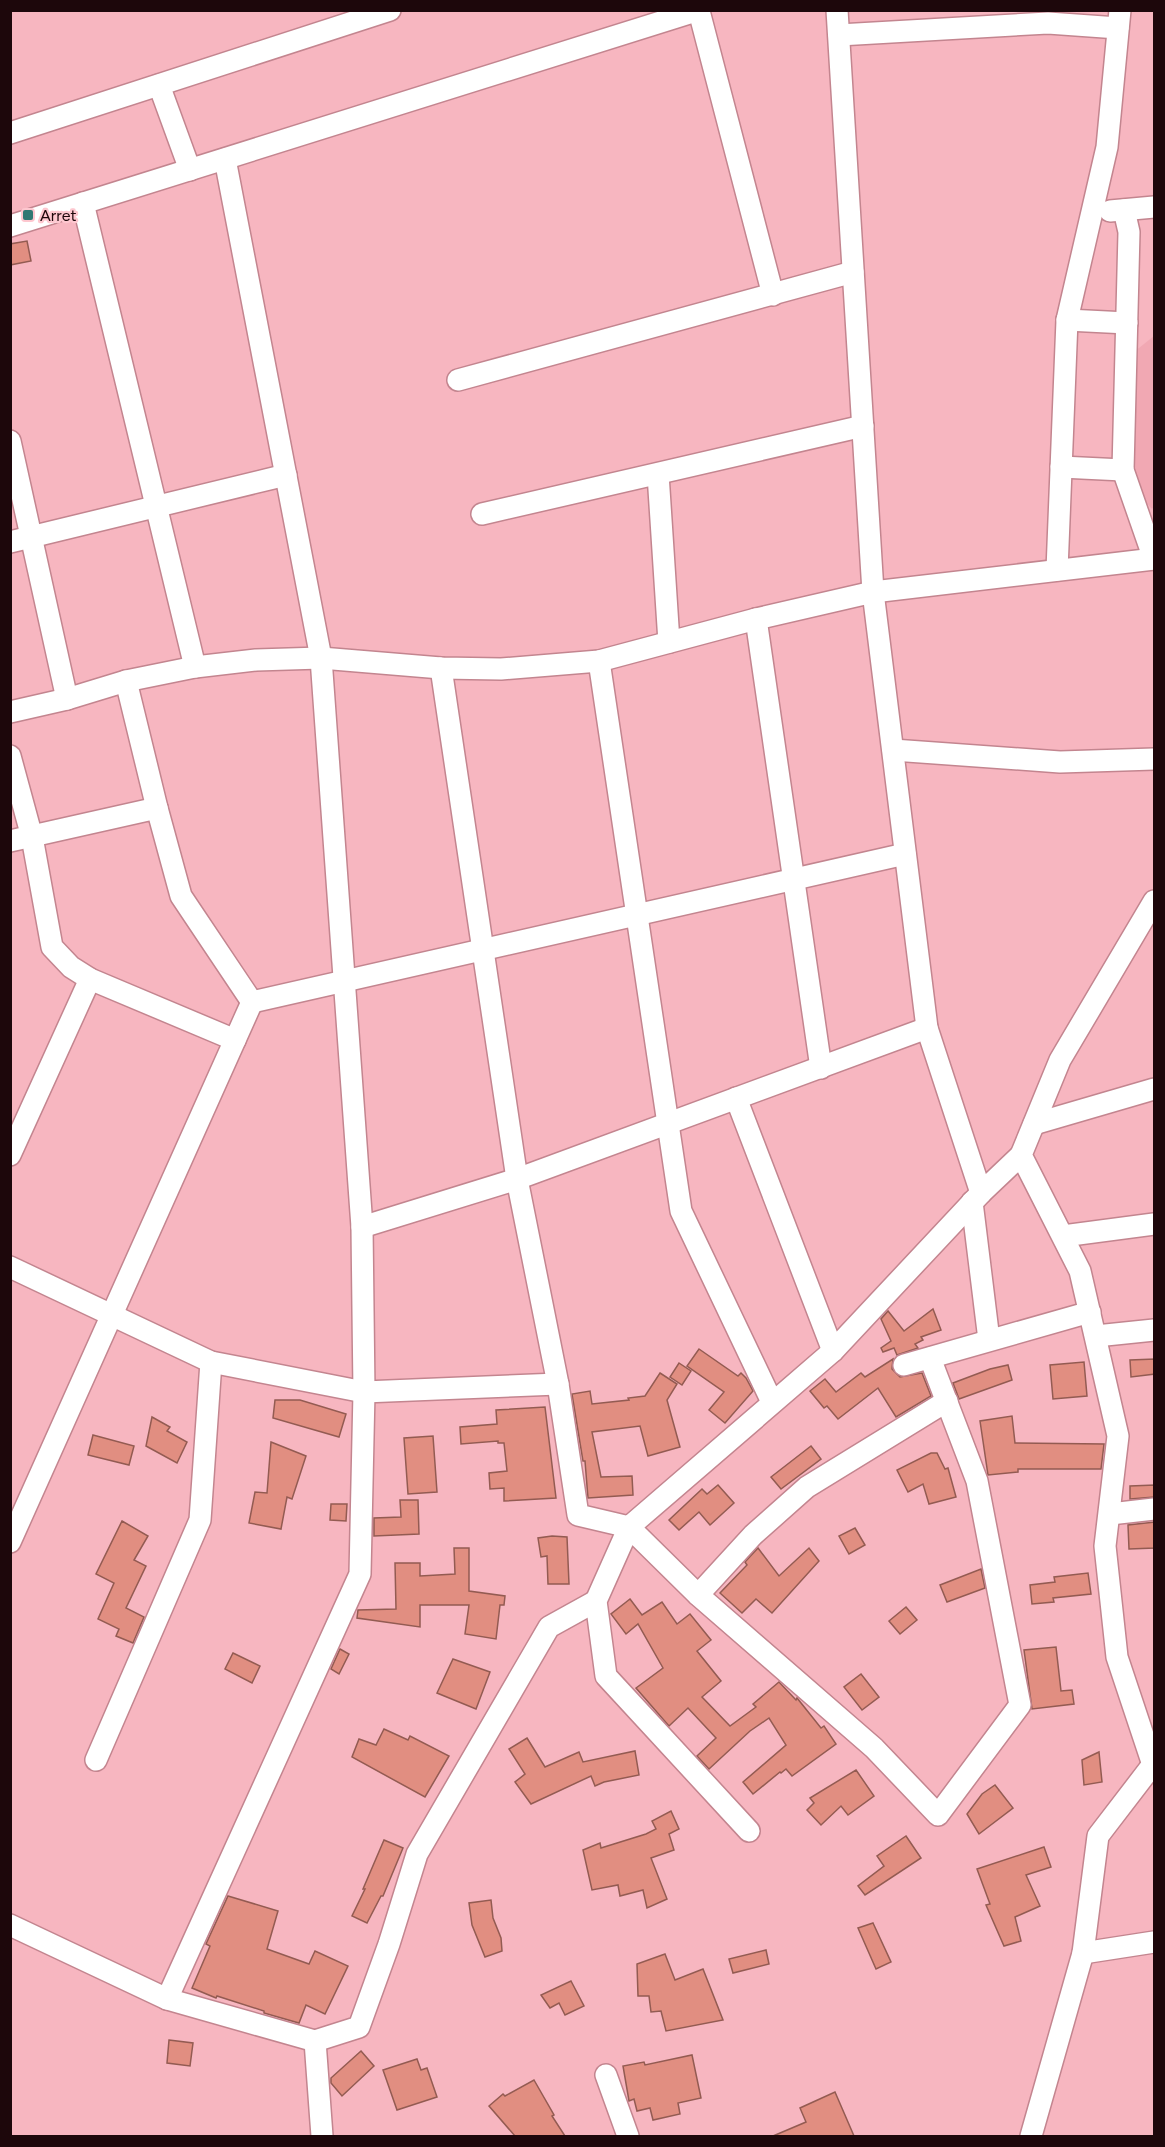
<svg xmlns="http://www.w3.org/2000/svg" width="1165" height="2147" viewBox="0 0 1165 2147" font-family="Figtree,sans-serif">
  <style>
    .built { fill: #f1a8b3 }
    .building { fill: #e18e81; stroke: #935b52; stroke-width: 1.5 }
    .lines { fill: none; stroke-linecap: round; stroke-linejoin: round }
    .minor-casing { stroke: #c3858f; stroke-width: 24 }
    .minor { stroke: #fff; stroke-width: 21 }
    .poi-dot { fill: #307873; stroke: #fdc7cf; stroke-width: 2 }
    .labels { text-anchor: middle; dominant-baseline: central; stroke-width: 4.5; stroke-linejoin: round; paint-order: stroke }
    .poi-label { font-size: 16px; fill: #1d070b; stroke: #fdc7cf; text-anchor: start }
  </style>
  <rect width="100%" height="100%" fill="#f7b6c0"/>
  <polygon class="built" points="1154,336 1154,506 1152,509 1133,488 1129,356"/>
  <g class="building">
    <polygon points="27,241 31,261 10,265 10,244"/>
    <polygon points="933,1309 941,1330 921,1337 923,1340 915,1344 918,1348 897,1355 894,1348 883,1352 881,1348 891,1341 881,1319 888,1311 904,1331"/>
    <polygon points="699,1349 738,1376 741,1373 746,1378 753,1391 725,1423 709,1410 724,1392 687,1366"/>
    <polygon points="893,1359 892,1369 900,1377 922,1373 931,1396 896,1417 878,1388 838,1419 827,1406 824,1408 810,1391 825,1379 836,1392 861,1373 865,1377"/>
    <polygon points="1155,1359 1155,1374 1131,1377 1130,1360"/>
    <polygon points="1084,1362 1087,1396 1053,1399 1050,1365"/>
    <polygon points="679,1363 691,1371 682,1385 670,1377"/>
    <polygon points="1008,1365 1012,1380 959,1399 953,1383 990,1369"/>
    <polygon points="660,1373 677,1384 667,1400 680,1447 648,1456 640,1426 592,1432 601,1477 632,1476 633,1495 588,1498 585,1461 583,1461 572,1394 590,1391 592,1404 629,1400 628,1398 645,1396"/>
    <polygon points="275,1400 300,1400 346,1414 339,1437 273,1418"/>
    <polygon points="545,1407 556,1498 504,1501 504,1488 490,1489 489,1473 507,1471 504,1443 498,1443 498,1441 461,1444 460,1427 497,1424 496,1410"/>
    <polygon points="1012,1416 1015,1443 1104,1444 1101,1469 1018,1469 1018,1472 988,1475 980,1421"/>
    <polygon points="152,1417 170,1427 167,1431 187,1442 177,1463 146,1446"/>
    <polygon points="93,1435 134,1446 129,1465 88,1455"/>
    <polygon points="433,1436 437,1492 408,1494 404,1438"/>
    <polygon points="271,1442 306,1456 292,1499 287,1497 281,1529 249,1523 255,1492 267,1493"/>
    <polygon points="811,1446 821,1459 781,1489 771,1477"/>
    <polygon points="931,1453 937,1453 945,1469 948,1468 956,1497 929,1504 923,1484 908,1492 897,1470"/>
    <polygon points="718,1485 734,1503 710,1525 699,1512 679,1530 669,1520 702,1489 707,1494"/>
    <polygon points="1155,1485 1155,1497 1130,1499 1130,1486"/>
    <polygon points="400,1500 418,1500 419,1534 374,1536 374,1518 401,1517"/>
    <polygon points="331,1504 347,1504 346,1521 330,1520"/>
    <polygon points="122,1521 148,1536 134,1560 146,1566 126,1608 144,1617 133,1643 116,1636 119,1629 98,1619 114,1583 96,1574"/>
    <polygon points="1155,1522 1155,1548 1129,1549 1128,1525"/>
    <polygon points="855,1528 865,1545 849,1554 839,1536"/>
    <polygon points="552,1536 567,1537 569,1584 548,1584 547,1556 541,1557 538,1538"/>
    <polygon points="454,1548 469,1548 469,1591 505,1596 504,1605 500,1605 496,1639 465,1634 469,1605 420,1605 420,1627 357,1618 358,1610 396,1609 395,1563 420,1563 420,1576 455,1574"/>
    <polygon points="758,1548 779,1576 809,1548 819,1561 772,1613 756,1599 742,1613 720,1593 747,1565 745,1562"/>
    <polygon points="981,1569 985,1588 947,1602 940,1585"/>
    <polygon points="1088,1573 1091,1594 1053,1598 1054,1602 1032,1604 1030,1585 1055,1582 1054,1577"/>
    <polygon points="630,1599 642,1615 662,1602 677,1624 690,1614 711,1640 697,1651 721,1681 702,1697 730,1726 756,1707 753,1704 779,1682 796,1700 797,1698 821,1728 824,1726 836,1744 792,1776 786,1769 781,1773 780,1772 753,1794 743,1782 786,1745 769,1718 750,1731 709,1769 697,1756 716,1738 688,1708 669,1726 636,1688 663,1668 638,1624 626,1634 611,1614"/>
    <polygon points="906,1607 917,1620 900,1634 889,1621"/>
    <polygon points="1056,1647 1061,1691 1072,1690 1074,1704 1032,1709 1024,1650"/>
    <polygon points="340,1649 349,1654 339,1674 331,1669"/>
    <polygon points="233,1653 260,1666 252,1683 225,1669"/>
    <polygon points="453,1659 490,1672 476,1709 437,1693"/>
    <polygon points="861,1674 879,1697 862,1710 844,1687"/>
    <polygon points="384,1729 408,1740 410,1736 449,1756 425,1797 352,1757 359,1739 376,1745"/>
    <polygon points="527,1738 545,1767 579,1752 583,1762 635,1751 639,1775 604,1782 595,1786 591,1776 531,1804 515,1782 525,1774 509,1749"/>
    <polygon points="1099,1752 1102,1782 1084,1785 1082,1760"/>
    <polygon points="856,1770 874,1796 848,1815 841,1806 821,1825 807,1810 814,1803 810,1798"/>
    <polygon points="995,1785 1013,1808 979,1834 967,1814 982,1794"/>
    <polygon points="671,1811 679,1829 669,1834 674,1850 651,1858 667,1899 647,1908 643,1890 620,1896 618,1885 592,1890 583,1850 600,1843 601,1848 646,1834 656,1829 652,1821"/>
    <polygon points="906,1836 921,1858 865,1895 858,1886 884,1866 877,1856"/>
    <polygon points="384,1840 403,1848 383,1896 381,1896 367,1923 352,1916 365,1889 363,1889"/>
    <polygon points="1044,1847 1051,1867 1026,1875 1040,1906 1015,1917 1021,1941 1004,1946 986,1905 990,1904 977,1869"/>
    <polygon points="228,1896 278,1911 267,1949 309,1964 315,1951 348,1966 325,2014 306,2005 299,2023 264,2013 264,2011 217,1996 216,1998 192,1988 210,1946 206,1944"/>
    <polygon points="491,1900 493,1918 501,1938 502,1951 485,1957 472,1925 469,1903"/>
    <polygon points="873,1923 891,1962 876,1969 858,1928"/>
    <polygon points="766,1950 769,1964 733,1973 729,1959"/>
    <polygon points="665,1954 675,1980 703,1969 723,2020 666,2031 661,2011 651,2012 649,1996 638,1996 637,1964"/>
    <polygon points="571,1981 584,2006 565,2015 559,2003 550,2008 541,1995"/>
    <polygon points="169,2040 193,2043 190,2066 167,2063"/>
    <polygon points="361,2051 374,2066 342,2096 331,2083 331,2078"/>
    <polygon points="692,2055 701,2098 678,2103 680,2114 653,2120 650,2108 637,2111 634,2099 629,2101 623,2066 644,2062 645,2065"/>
    <polygon points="417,2059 421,2070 427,2068 437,2097 397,2110 383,2070"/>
    <polygon points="534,2080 554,2115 552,2116 565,2136 515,2136 489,2106 503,2094 505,2096"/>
    <polygon points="835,2092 854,2136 773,2136 806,2122 800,2108"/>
  </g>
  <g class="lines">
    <defs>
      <g id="minor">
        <polyline points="837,10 873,592 927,1028 981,1193 1021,1155"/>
        <polyline points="699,11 773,295"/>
        <polyline points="839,35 1048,23 1118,28"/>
        <polyline points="159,85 190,170"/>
        <polyline points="10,133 390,10"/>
        <polyline points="83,203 195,667"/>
        <polyline points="1124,210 1129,232 1123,470 1154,559"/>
        <polyline points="1110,211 1154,207"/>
        <polyline points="10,226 699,10"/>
        <polyline points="1067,320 1127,323"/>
        <polyline points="458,380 853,272"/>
        <polyline points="10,441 67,699"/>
        <polyline points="1061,467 1123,470"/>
        <polyline points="658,474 669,642"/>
        <polyline points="482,514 863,426"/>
        <polyline points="10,542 286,475"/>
        <polyline points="1057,570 1067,320 1107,147 1120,10"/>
        <polyline points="756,619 821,1068"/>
        <polyline points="599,661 681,1211 772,1402"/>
        <polyline points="441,668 517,1179 558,1384 578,1515 629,1527 833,1351 981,1193"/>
        <polyline points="126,681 157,808"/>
        <polyline points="10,712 67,699 126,681 195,667 256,660 321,658 441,668 501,669 599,661 756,619 873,592 1154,559"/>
        <polyline points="893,750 1060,762 1154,759"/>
        <polyline points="10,756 32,837 52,947 71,967 90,979 235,1040"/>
        <polyline points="10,841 157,808 181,896 252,1002"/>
        <polyline points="252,1002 905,854"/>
        <polyline points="736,1098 833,1351"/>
        <polyline points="1034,1124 1154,1089"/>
        <polyline points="10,1155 90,979"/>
        <polyline points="972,1202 989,1340"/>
        <polyline points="362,1227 517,1179 927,1028"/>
        <polyline points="1063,1236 1154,1224"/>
        <polyline points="10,1267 211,1362 364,1392 558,1384"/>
        <polyline points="1096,1336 1154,1330"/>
        <polyline points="904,1365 1090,1312"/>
        <polyline points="1110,1514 1154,1509"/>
        <polyline points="10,1542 252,1002"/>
        <polyline points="698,1595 753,1535 807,1487 947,1401"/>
        <polyline points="96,1760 200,1520 211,1362"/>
        <polyline points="1153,1765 1117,1657 1105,1546 1118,1436 1080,1271 1021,1155 1060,1060 1154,901"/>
        <polyline points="749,1831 606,1676 596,1601 629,1527 698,1595 874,1748 938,1815 1020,1705 977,1481 930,1358"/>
        <polyline points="10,1925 167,1999 315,2041"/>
        <polyline points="1083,1953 1154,1942"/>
        <polyline points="167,1999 360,1574 364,1392 362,1227 321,658 225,159"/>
        <polyline points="606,2075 628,2136"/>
        <polyline points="322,2136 315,2041 359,2027 389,1944 417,1854 549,1627 596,1601"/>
        <polyline points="1031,2136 1083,1953 1098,1836 1154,1763"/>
      </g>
    </defs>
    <use href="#minor" class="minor-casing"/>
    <use href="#minor" class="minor"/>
  </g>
  <rect class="poi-dot" x="22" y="209" width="12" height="12" rx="3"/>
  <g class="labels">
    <g class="poi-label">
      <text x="40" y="215">Arret</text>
    </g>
  </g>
  <rect width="1165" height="2147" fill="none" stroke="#1d070b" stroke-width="24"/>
</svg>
